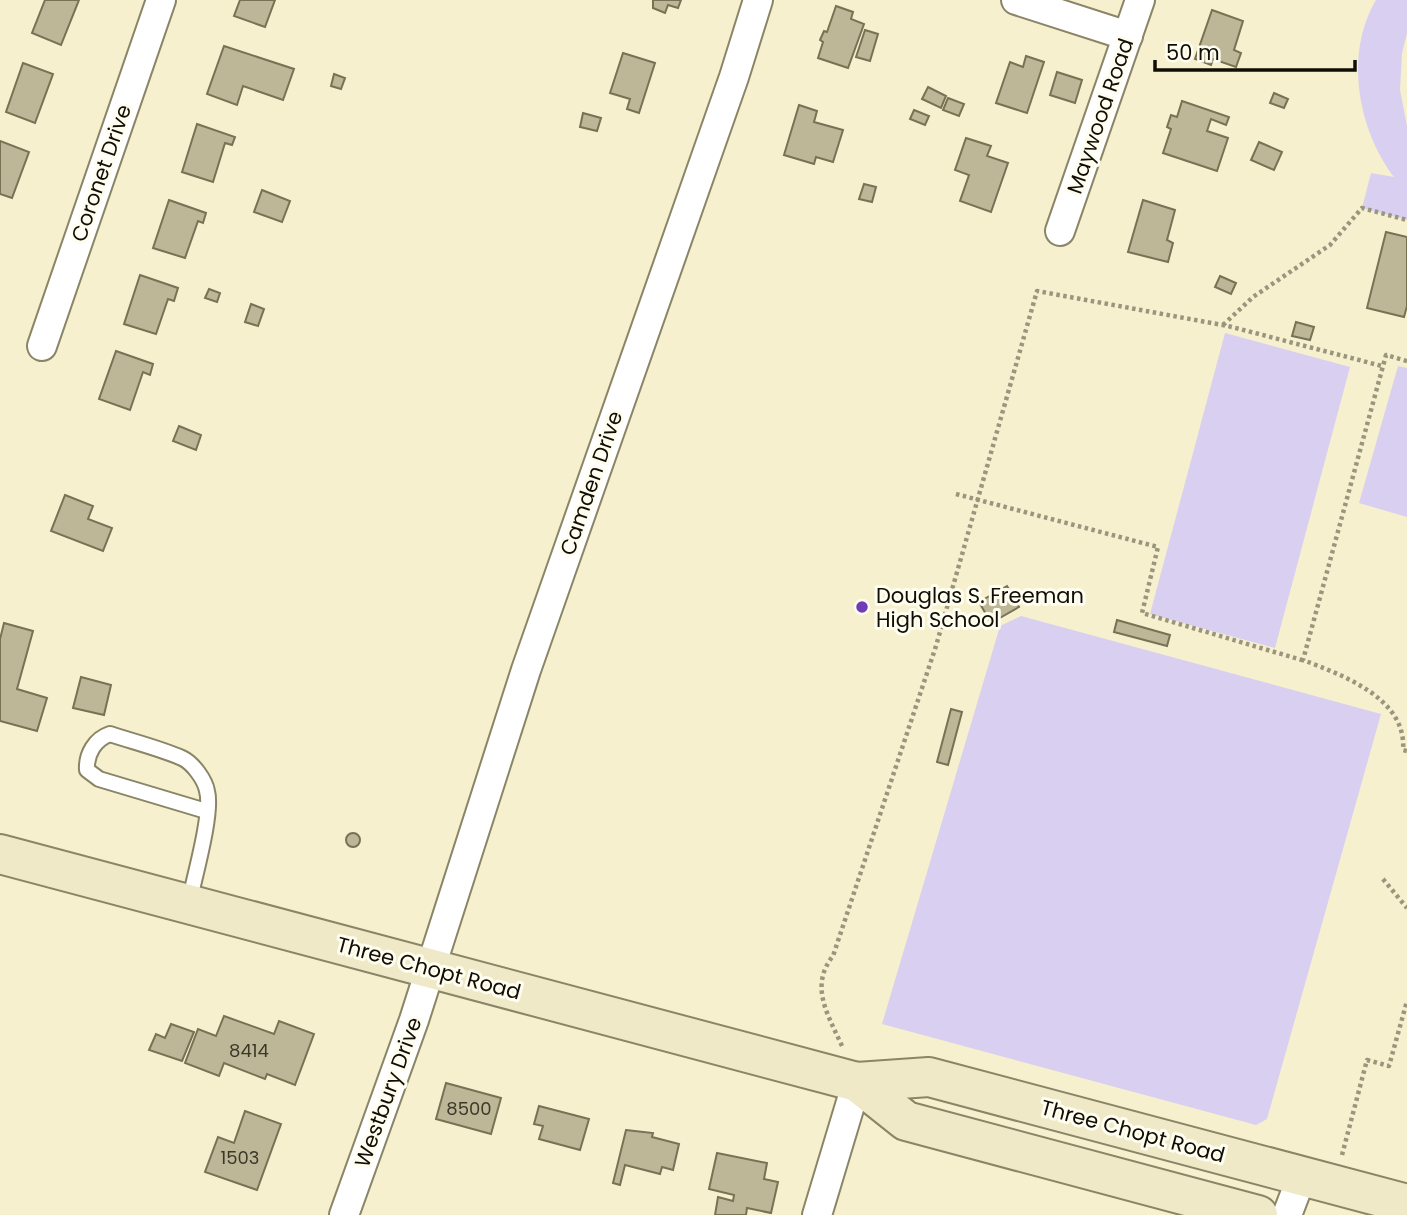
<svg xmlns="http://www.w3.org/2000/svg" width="1407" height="1215" viewBox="0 0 1407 1215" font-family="Poppins,sans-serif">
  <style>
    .green { fill: #d9cff0 }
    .building { fill: #bdb798; stroke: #777254; stroke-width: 2 }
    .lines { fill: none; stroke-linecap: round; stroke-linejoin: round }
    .service-casing { stroke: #8a8567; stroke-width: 18 }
    .minor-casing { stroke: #8a8567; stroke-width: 32 }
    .secondary-casing { stroke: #8a8567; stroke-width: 42 }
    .path { stroke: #9a957d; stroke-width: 4.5; stroke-dasharray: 3.5 3.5; stroke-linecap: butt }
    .service { stroke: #fff; stroke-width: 14 }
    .minor { stroke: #fff; stroke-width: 28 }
    .secondary { stroke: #efe9c7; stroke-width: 38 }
    .poi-dot { fill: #703db4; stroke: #fffdf0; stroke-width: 2.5 }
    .labels { text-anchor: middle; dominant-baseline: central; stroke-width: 6; stroke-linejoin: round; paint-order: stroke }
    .number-label { font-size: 18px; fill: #3b3829 }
    .street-label { font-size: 21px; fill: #100e04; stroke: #fffdf0 }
    .poi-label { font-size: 21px; fill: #100e04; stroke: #fffdf0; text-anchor: start }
  </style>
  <rect width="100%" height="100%" fill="#f6f0cf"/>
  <g class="green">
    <path d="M1376,0H1407V33L1402,53L1400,90L1407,126V220L1362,208L1371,173L1394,177C1358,129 1344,54 1376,0Z"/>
    <polygon points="1225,333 1350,367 1275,648 1150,614"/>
    <polygon points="1398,366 1407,368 1407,517 1359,503"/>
    <polygon points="1021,616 1381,714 1267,1119 1256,1125 882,1024 1000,626"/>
  </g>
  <g class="building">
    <polygon points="45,0 79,0 61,45 32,33"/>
    <polygon points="240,0 275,0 265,27 234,16"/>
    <polygon points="653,0 681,0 678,8 668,5 665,13 653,8"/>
    <polygon points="836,6 853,12 851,19 864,24 848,68 818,58 823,42 820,40 824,31 827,32"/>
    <polygon points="1212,10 1243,21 1234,50 1241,53 1236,67 1213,59 1211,65 1195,59"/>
    <polygon points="865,30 878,34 870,61 856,57"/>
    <polygon points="224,46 294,69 283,100 243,86 237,105 207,94"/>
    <polygon points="623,53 655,63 639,113 627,109 630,99 610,93"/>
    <polygon points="1026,56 1044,62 1027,113 996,103 1010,62 1023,67"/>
    <polygon points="23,63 53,74 35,123 6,112"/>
    <polygon points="1057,72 1082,80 1075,103 1050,95"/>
    <polygon points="334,74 345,78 341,89 331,86"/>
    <polygon points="928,87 946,96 941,108 922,99"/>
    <polygon points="1274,93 1288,99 1284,108 1270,103"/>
    <polygon points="948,98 964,104 959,116 943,110"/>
    <polygon points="1182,101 1229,117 1226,125 1211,119 1207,131 1228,138 1217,171 1163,153 1171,129 1167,127 1171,115 1177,117"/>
    <polygon points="799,105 817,111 814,122 843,130 833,162 816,157 814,164 784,155"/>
    <polygon points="914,110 929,116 925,125 910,119"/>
    <polygon points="583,113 601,118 597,131 580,127"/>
    <polygon points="197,124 235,137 232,145 225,143 213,182 182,172"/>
    <polygon points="966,138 991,146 987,156 1008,163 991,212 960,201 969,175 955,170"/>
    <polygon points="0,141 29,152 12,198 0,194"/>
    <polygon points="1259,142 1282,152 1274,170 1251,160"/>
    <polygon points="864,184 876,187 872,202 859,199"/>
    <polygon points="262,190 290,201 282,222 254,212"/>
    <polygon points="169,200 206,213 203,223 198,221 185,258 153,248"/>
    <polygon points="1143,200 1175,210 1167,240 1173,243 1168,262 1128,252"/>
    <polygon points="1386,232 1407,237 1407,306 1404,317 1367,308"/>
    <polygon points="140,275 178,288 174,301 168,299 156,334 124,324"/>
    <polygon points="1220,276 1236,283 1231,294 1215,287"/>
    <polygon points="209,289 220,293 217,302 205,298"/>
    <polygon points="251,304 264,309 258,326 245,322"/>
    <polygon points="1296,322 1314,327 1310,340 1292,336"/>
    <polygon points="116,351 153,364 150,375 143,372 130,410 99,399"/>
    <polygon points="179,426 201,435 196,450 173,441"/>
    <polygon points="65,495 93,506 88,519 112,528 103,551 51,531"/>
    <polygon points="1007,586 1019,607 991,623 979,602"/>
    <polygon points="1117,620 1170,635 1167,646 1114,632"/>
    <polygon points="4,623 33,631 17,689 47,698 37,731 0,721 0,639"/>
    <polygon points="81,677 111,685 104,715 73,708"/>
    <polygon points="951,709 962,712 948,765 937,762"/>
    <circle cx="353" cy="840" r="7"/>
    <polygon points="224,1016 274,1034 279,1021 314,1034 295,1085 267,1074 265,1079 224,1063 219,1076 185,1063 198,1029 216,1036"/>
    <polygon points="171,1024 194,1032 182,1061 149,1050 156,1034 165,1038"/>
    <polygon points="446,1083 501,1098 491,1134 436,1119"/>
    <polygon points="539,1106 589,1119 580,1150 539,1139 543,1126 534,1124"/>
    <polygon points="245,1111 281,1124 257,1190 205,1172 218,1137 234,1143"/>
    <polygon points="626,1130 653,1133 652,1137 679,1144 673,1170 662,1167 660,1174 625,1165 620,1185 613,1183"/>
    <polygon points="717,1153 767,1163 764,1179 778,1182 771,1213 747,1208 746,1215 715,1215 718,1197 733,1201 734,1195 709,1189"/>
  </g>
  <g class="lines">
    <defs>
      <path id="service" d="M189,903C194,878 213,813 207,791C205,780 193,763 182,758C159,748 134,742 110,734C95,739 86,754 87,770L99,779L206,811"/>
      <g id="minor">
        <polyline points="1016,0 1128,36"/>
        <polyline points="1060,231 1140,0"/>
        <polyline points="42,346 161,0"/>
        <polyline points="344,1215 414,1020 526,670 734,77 758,0"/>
        <polyline points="817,1215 857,1082"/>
        <polyline points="1287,1215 1302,1176"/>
      </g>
      <g id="secondary">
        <polyline points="0,854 857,1082 929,1077 1407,1204"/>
        <polyline points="857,1082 906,1121 1258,1215"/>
      </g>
    </defs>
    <use href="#service" class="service-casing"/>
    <use href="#minor" class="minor-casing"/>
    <use href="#secondary" class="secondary-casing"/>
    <g class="path">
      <polyline points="1223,325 1253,297 1330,245 1362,208 1407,220"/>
      <path d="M1407,361L1386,355L1303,660C1342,675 1407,698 1403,750L1407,751"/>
      <polyline points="956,494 1158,547 1142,613 1305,661"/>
      <polyline points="1383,879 1407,908"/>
      <path d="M842,1046C828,1015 809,986 833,956L936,646L1037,291L1228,326L1382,366"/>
      <polyline points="1342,1155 1367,1060 1389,1066 1407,1001"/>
    </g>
    <use href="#service" class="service"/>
    <use href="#minor" class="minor"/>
    <use href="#secondary" class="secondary"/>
  </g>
  <circle class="poi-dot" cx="862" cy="607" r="7"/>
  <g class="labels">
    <g class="number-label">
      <text x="249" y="1050">8414</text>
      <text x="469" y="1108">8500</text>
      <text x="240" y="1157">1503</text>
    </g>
    <g class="street-label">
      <text transform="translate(1100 116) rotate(-71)">Maywood Road</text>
      <text transform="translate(101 173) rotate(-71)">Coronet Drive</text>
      <text transform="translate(591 483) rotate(-71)">Camden Drive</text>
      <text transform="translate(429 968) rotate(15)">Three Chopt Road</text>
      <text transform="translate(388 1092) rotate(-70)">Westbury Drive</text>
      <text transform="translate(1133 1131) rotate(15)">Three Chopt Road</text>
    </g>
    <g class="poi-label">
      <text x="876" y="595">Douglas S. Freeman<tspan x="876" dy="24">High School</tspan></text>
    </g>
  </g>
  <path d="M1155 60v10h200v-10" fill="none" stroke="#100e04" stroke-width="3.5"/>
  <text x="1166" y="60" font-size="21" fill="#100e04" stroke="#fffdf0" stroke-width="5" paint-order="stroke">50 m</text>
</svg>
